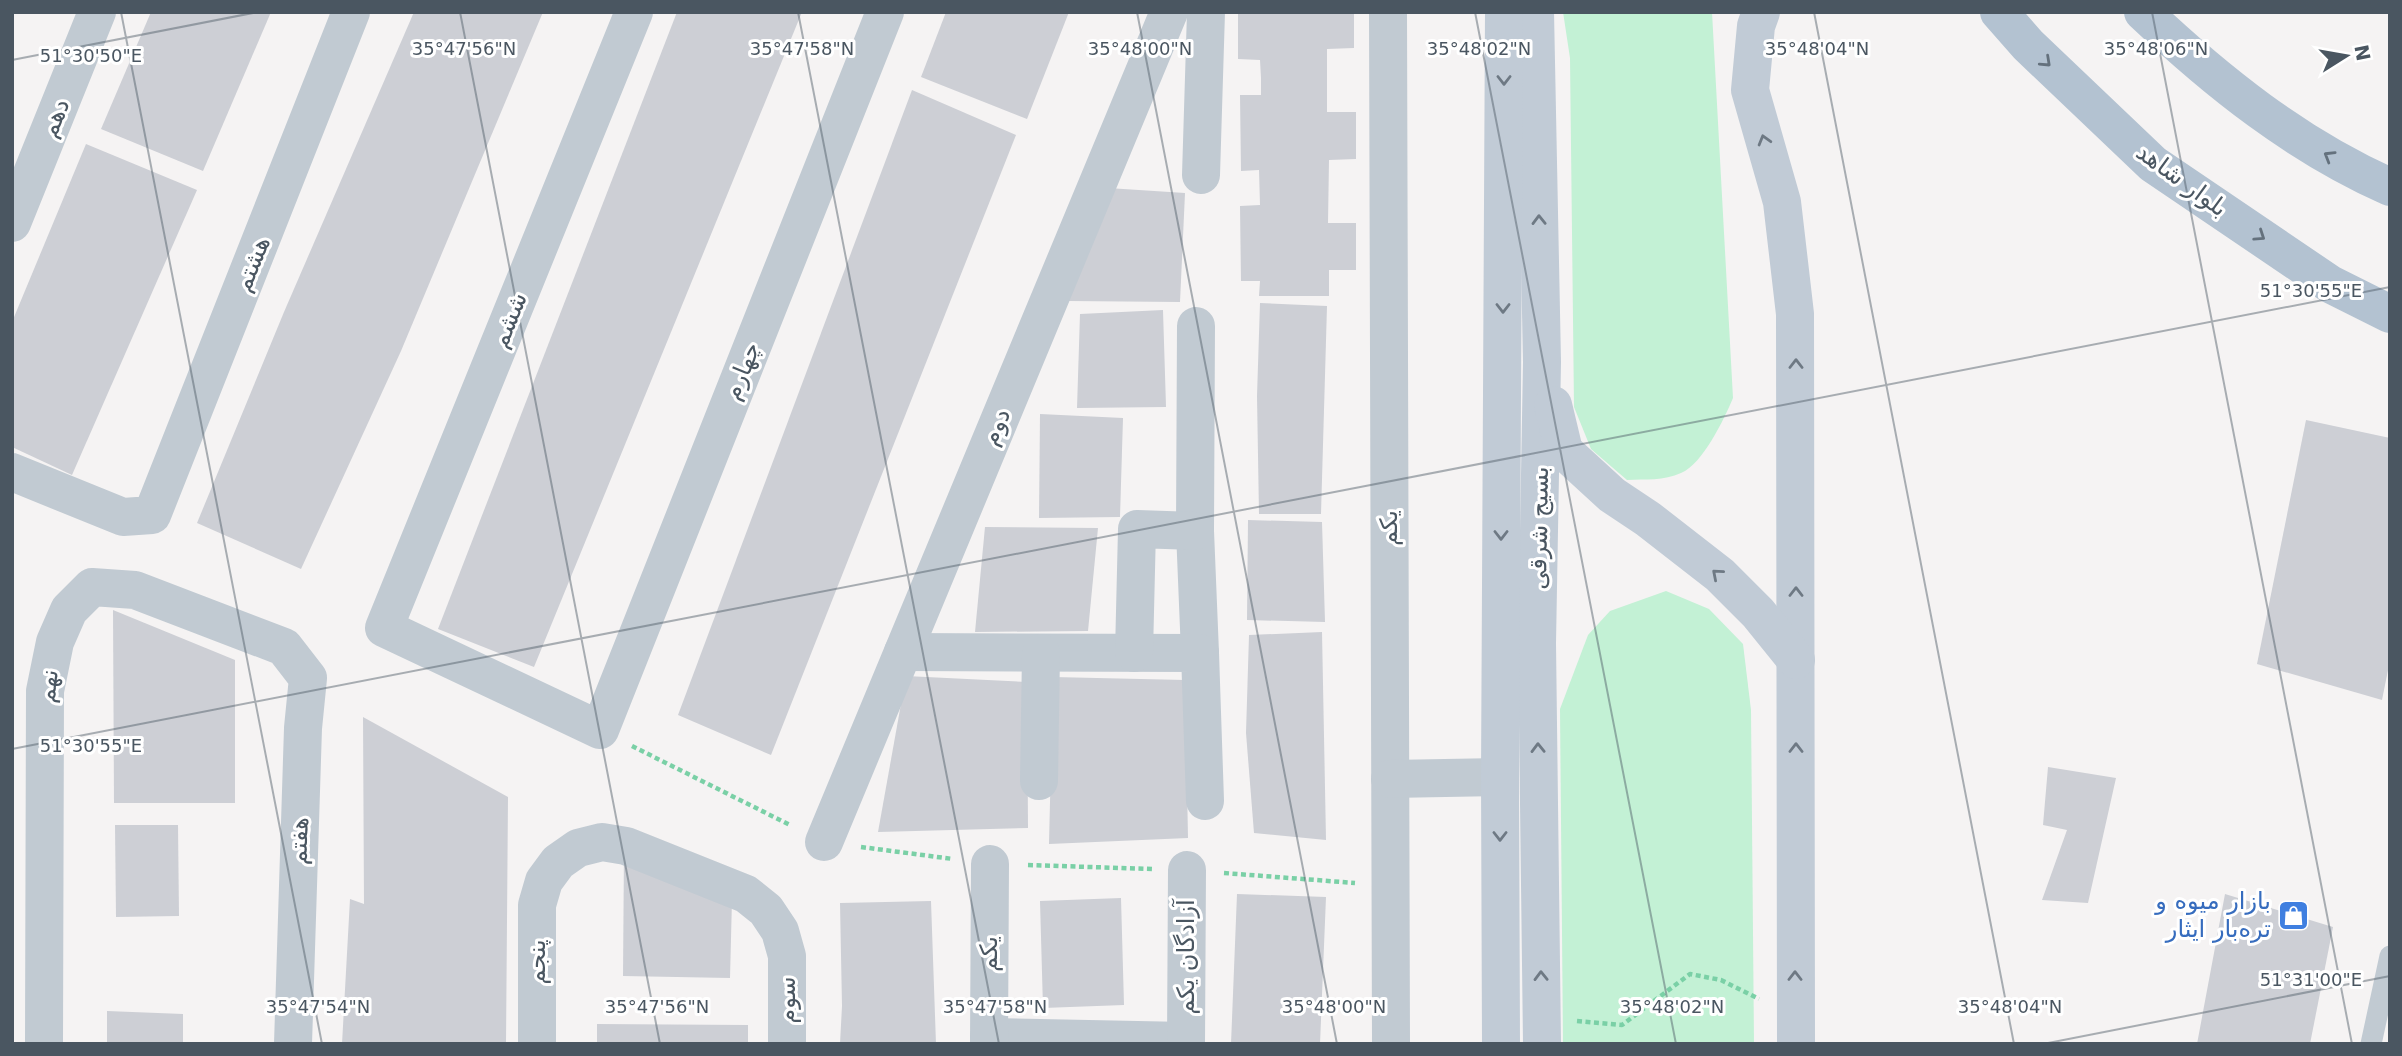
<svg xmlns="http://www.w3.org/2000/svg" width="2402" height="1056" viewBox="0 0 2402 1056" font-family="'DejaVu Sans','Noto Naskh Arabic',sans-serif">
  <style>
    .green { fill: #c3f1d5 }
    .building { fill: #cdcfd5 }
    .lines { fill: none; stroke-linecap: round; stroke-linejoin: round }
    .path { stroke: #7ad0a6; stroke-width: 4.5; stroke-dasharray: 5 3.5; stroke-linecap: butt }
    .service { stroke: #c1cad2; stroke-width: 21 }
    .minor { stroke: #c1cad2; stroke-width: 38 }
    .secondary { stroke: #c1cbd6; stroke-width: 38 }
    .primary { stroke: #b3c2d1; stroke-width: 38 }
    .oneway { stroke: #64717d }
    .oneway2 { stroke: #6e7984 }
    .ticks { fill: none; stroke: #4a5661; stroke-width: 2; stroke-opacity: 0.45 }
    .labels { text-anchor: middle; dominant-baseline: central; stroke-width: 6; stroke-linejoin: round; paint-order: stroke }
    .street-label { font-size: 24px; fill: #4a5661; stroke: #fff }
    .shop-label { font-size: 24px; fill: #366cbe; stroke: #fff; text-anchor: end }
    .ticks-label { font-size: 18px; text-anchor: middle; fill: #4a5661; stroke: #fff; stroke-width: 6; stroke-linejoin: round; paint-order: stroke }
  </style>
  <rect width="100%" height="100%" fill="#f5f3f3"/>
  <g class="green">
    <path d="M1563,12H1712L1733,398C1724,419 1703,464 1681,473C1664,481 1645,479 1627,480L1591,449L1574,407L1570,58Z"/>
    <polygon points="1666,591 1709,609 1743,644 1751,710 1754,1044 1563,1044 1560,709 1588,635 1610,611"/>
  </g>
  <g class="building">
    <polygon points="151,12 271,12 203,171 101,129"/>
    <polygon points="414,12 543,12 401,351 301,569 197,523 284,312"/>
    <polygon points="677,12 802,12 534,667 438,629"/>
    <polygon points="946,12 1069,12 1027,119 921,77"/>
    <polygon points="1238,12 1354,12 1354,48 1327,49 1327,112 1356,112 1356,159 1329,160 1328,223 1356,223 1356,270 1329,270 1329,296 1259,296 1260,281 1241,281 1240,206 1260,205 1259,170 1241,171 1240,95 1261,95 1261,78 1260,60 1238,59"/>
    <polygon points="912,90 1016,135 771,755 678,715"/>
    <polygon points="86,144 197,190 72,475 12,447 12,322"/>
    <polygon points="1108,188 1185,193 1180,302 1068,301"/>
    <polygon points="1260,303 1327,306 1321,514 1259,514 1257,396"/>
    <polygon points="1163,310 1166,407 1077,408 1080,314"/>
    <polygon points="1040,414 1123,418 1120,517 1039,518"/>
    <polygon points="2306,420 2390,438 2390,660 2382,700 2257,664"/>
    <polygon points="1248,520 1322,522 1325,622 1247,620"/>
    <polygon points="985,527 1098,528 1088,631 975,632"/>
    <polygon points="113,610 235,660 235,803 114,803"/>
    <polygon points="1322,632 1326,840 1254,833 1246,733 1249,635"/>
    <polygon points="906,676 1027,682 1028,828 878,832"/>
    <polygon points="1053,677 1185,680 1188,838 1049,844"/>
    <polygon points="363,717 508,797 506,1044 342,1044 350,899 364,904"/>
    <polygon points="2048,767 2116,778 2088,903 2042,900 2067,830 2043,825"/>
    <polygon points="115,825 178,825 179,916 116,917"/>
    <polygon points="624,849 732,899 730,978 623,976"/>
    <polygon points="1237,894 1326,897 1320,1044 1231,1044"/>
    <polygon points="2225,894 2333,927 2310,1044 2197,1044"/>
    <polygon points="1121,898 1124,1005 1043,1008 1040,901"/>
    <polygon points="931,901 936,1044 840,1044 842,1006 840,903"/>
    <polygon points="107,1011 183,1014 183,1044 107,1044"/>
    <polygon points="597,1024 748,1025 748,1044 597,1044"/>
  </g>
  <g class="lines">
    <g class="path">
      <polyline points="632,746 790,825"/>
      <polyline points="861,847 953,859"/>
      <polyline points="1028,865 1152,869"/>
      <polyline points="1224,873 1355,883"/>
      <polyline points="1577,1021 1622,1025 1690,974 1721,980 1759,999"/>
    </g>
    <polyline class="service" points="2371,1044 2390,956"/>
    <g class="minor">
      <polyline points="634,12 384,628 600,730 885,12"/>
      <polyline points="1388,12 1391,1044"/>
      <polyline points="1201,175 1206,12"/>
      <polyline points="12,223 97,12"/>
      <polyline points="1196,326 1195,531 1200,653"/>
      <polyline points="12,472 123,517 152,515 351,12"/>
      <polyline points="903,652 1200,653 1205,801"/>
      <polyline points="1134,653 1137,529 1195,531"/>
      <polyline points="1390,779 1500,777"/>
      <polyline points="1039,781 1041,653"/>
      <polyline points="824,842 1169,12"/>
      <polyline points="989,1037 1186,1041"/>
      <polyline points="44,1044 45,691 55,642 69,610 92,587 135,590 284,647 308,678 303,728 293,1044"/>
      <polyline points="537,1044 537,905 544,881 558,862 578,848 602,842 626,846 746,894 766,910 780,931 787,956 787,1044"/>
      <polyline points="989,1044 990,864"/>
      <polyline points="1186,1044 1187,870"/>
    </g>
    <g class="secondary">
      <polyline points="1535,12 1542,362 1537,643 1542,1044"/>
      <polyline points="1761,12 1756,26 1750,90 1782,202 1795,314 1796,1044"/>
      <polyline points="1553,405 1564,451 1612,495 1648,519 1720,575 1758,613 1796,660"/>
      <polyline points="1501,1044 1500,777 1504,12"/>
    </g>
    <g class="primary">
      <polyline points="1999,12 2028,45 2153,164 2330,284 2390,314"/>
      <path d="M2143,12C2217,82 2296,145 2390,187"/>
    </g>
  </g>
  <defs><path id="oneway-chevron" d="M-2-3.5L2.5 0L-2 3.5" fill="none" stroke-width="1.6" stroke-linecap="round" stroke-linejoin="round" transform="scale(1.75)"/></defs>
  <g class="oneway">
    <use href="#oneway-chevron" transform="translate(2046 62) rotate(43)"/>
    <use href="#oneway-chevron" transform="translate(2329 156) rotate(-149)"/>
    <use href="#oneway-chevron" transform="translate(2260 236) rotate(34)"/>
  </g>
  <g class="oneway2">
    <use href="#oneway-chevron" transform="translate(1504 80) rotate(90)"/>
    <use href="#oneway-chevron" transform="translate(1764 140) rotate(-106)"/>
    <use href="#oneway-chevron" transform="translate(1539 220) rotate(-91)"/>
    <use href="#oneway-chevron" transform="translate(1503 308) rotate(90)"/>
    <use href="#oneway-chevron" transform="translate(1796 364) rotate(-90)"/>
    <use href="#oneway-chevron" transform="translate(1501 535) rotate(90)"/>
    <use href="#oneway-chevron" transform="translate(1717 574) rotate(-139)"/>
    <use href="#oneway-chevron" transform="translate(1796 592) rotate(-90)"/>
    <use href="#oneway-chevron" transform="translate(1538 748) rotate(-91)"/>
    <use href="#oneway-chevron" transform="translate(1796 748) rotate(-90)"/>
    <use href="#oneway-chevron" transform="translate(1500 836) rotate(90)"/>
    <use href="#oneway-chevron" transform="translate(1541 976) rotate(-91)"/>
    <use href="#oneway-chevron" transform="translate(1795 976) rotate(-90)"/>
  </g>
  <path class="ticks" d="M121,12L322,1044M460,12L660,1044M798,12L999,1044M1137,12L1337,1044M1475,12L1676,1044M1814,12L2014,1044M2152,12L2352,1044M12,60L258,12M12,749L2390,287M2043,1044L2390,976"/>
  <defs>
    <symbol id="shop-square" viewBox="-11 -11 22 22"><rect x="-9" y="-9" width="18" height="18" rx="4" fill="#3f7fe0" stroke="#fff"/><path d="M-5-2.5h2.3a2.7 3.5 0 0 1 5.4 0H5L5.5 6h-11ZM-1.5-2.5h3a1.5 2.3 0 0 0-3 0Z" fill="#fff"/></symbol>
  </defs>
  <g fill-rule="evenodd">
    <use href="#shop-square" x="2276" y="898" width="35" height="35"/>
  </g>
  <g class="labels">
    <g class="street-label">
      <text transform="translate(55 118) rotate(-68)">دهم</text>
      <text transform="translate(2182 180) rotate(36)">بلوار شاهد</text>
      <text transform="translate(252 264) rotate(-68)">هشتم</text>
      <text transform="translate(509 320) rotate(-68)">ششم</text>
      <text transform="translate(742 371) rotate(-68)">چهارم</text>
      <text transform="translate(996 427) rotate(-67)">دوم</text>
      <text transform="translate(1389 528) rotate(-90)">یکم</text>
      <text transform="translate(1539 528) rotate(-89)">بسیج شرقی</text>
      <text transform="translate(48 686) rotate(-83)">نهم</text>
      <text transform="translate(299 841) rotate(-88)">هفتم</text>
      <text transform="translate(989 954) rotate(-90)">یکم</text>
      <text transform="translate(1186 957) rotate(-90)">آزادگان یکم</text>
      <text transform="translate(537 962) rotate(-90)">پنجم</text>
      <text transform="translate(787 1000) rotate(-90)">سوم</text>
    </g>
    <g class="shop-label">
      <text x="2271" y="901">بازار میوه و<tspan x="2271" dy="28">تره‌بار ایثار</tspan></text>
    </g>
  </g>
  <g class="ticks-label">
    <text x="464" y="55">35°47'56"N</text>
    <text x="802" y="55">35°47'58"N</text>
    <text x="1140" y="55">35°48'00"N</text>
    <text x="1479" y="55">35°48'02"N</text>
    <text x="1817" y="55">35°48'04"N</text>
    <text x="2156" y="55">35°48'06"N</text>
    <text x="91" y="62">51°30'50"E</text>
    <text x="2311" y="297">51°30'55"E</text>
    <text x="91" y="752">51°30'55"E</text>
    <text x="2311" y="986">51°31'00"E</text>
    <text x="318" y="1013">35°47'54"N</text>
    <text x="657" y="1013">35°47'56"N</text>
    <text x="995" y="1013">35°47'58"N</text>
    <text x="1334" y="1013">35°48'00"N</text>
    <text x="1672" y="1013">35°48'02"N</text>
    <text x="2010" y="1013">35°48'04"N</text>
  </g>
  <rect width="2402" height="1056" fill="none" stroke="#4a5661" stroke-width="28"/>
  <g transform="translate(2346 56) rotate(79)" stroke="#ffffff" stroke-width="5" paint-order="stroke">
  <path d="M0-5L12 26L0 18L-12 26Z" fill="#4a5661"/>
  <text y="-10" font-size="19" font-weight="bold" text-anchor="middle" fill="#4a5661">N</text>
  </g>
</svg>
